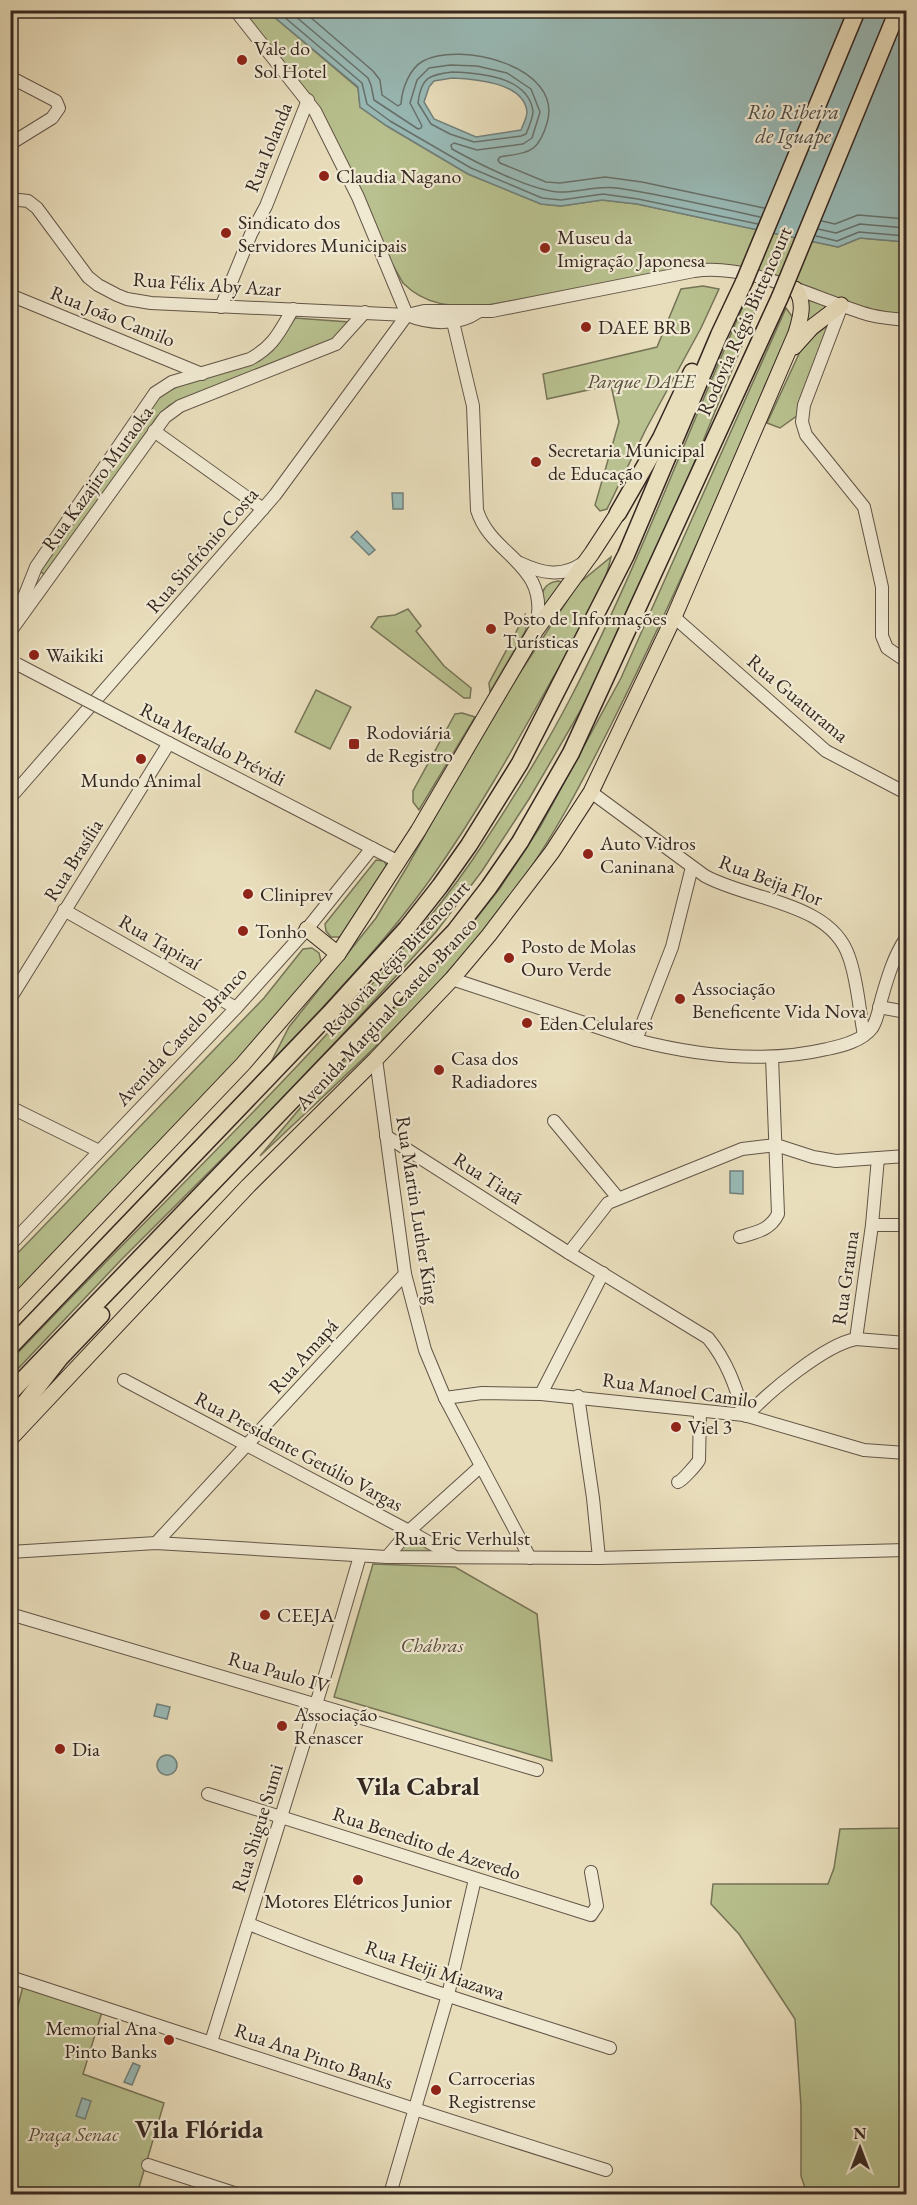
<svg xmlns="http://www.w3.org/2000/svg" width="917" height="2205" viewBox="0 0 917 2205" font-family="'EB Garamond',serif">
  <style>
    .green { fill: #b8c18f; stroke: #767458; stroke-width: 1.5 }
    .water { fill: #99bbb8; stroke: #71807c; stroke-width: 1.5; fill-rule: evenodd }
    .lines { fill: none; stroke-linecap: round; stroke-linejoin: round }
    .shore { stroke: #67716c; stroke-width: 1.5 }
    .minor-casing { stroke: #625548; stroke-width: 14 }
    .major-casing { stroke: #352721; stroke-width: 17 }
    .highway-casing { stroke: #352721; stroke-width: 19 }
    .minor { stroke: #f1ead3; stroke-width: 12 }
    .major { stroke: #e9debc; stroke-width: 15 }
    .highway { stroke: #e9debc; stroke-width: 16 }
    .minor-bridge-casing { stroke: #625548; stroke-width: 14; stroke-linecap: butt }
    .highway-bridge-casing { stroke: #352721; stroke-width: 19; stroke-linecap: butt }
    .minor-bridge { stroke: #f1ead3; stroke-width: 12 }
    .highway-bridge { stroke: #e9debc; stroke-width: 16 }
    .poi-dot { fill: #8f2418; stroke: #f1ead3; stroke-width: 2 }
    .labels { text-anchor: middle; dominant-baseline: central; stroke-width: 4.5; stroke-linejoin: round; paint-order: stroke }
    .poi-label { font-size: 20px; fill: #352721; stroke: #f1ead3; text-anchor: start }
    .street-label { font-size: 20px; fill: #352721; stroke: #f1ead3 }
    .park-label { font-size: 20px; font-style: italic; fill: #564e3c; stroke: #f1ead3 }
    .water-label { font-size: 21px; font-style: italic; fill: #4e4c47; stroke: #f1ead3 }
    .district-label { font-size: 26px; font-weight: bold; fill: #352721; stroke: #f1ead3 }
  </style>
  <rect width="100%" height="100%" fill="#e9debc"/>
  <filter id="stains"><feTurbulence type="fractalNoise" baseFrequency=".00333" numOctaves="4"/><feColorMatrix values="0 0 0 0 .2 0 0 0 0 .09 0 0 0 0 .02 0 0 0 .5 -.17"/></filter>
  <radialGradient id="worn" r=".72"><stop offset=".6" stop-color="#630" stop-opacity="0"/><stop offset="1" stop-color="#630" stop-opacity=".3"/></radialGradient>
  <g class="green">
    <path d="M236,11H267L358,88L360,107L387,126L468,174L541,204L561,206L602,200L637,204L838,247L860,238L906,242V320L797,289L696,270L481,306C450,306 426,306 403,283L357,201L315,114Z"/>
    <polygon points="703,286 719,289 701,328 646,429 607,509 600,511 595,505 619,422 611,385 547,399 543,374 657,347 681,289"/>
    <path d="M748,295L759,299L750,326L679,500L622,627L582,708L529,799L482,871L436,932L358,1018L273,1108L121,1260L11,1376V1360C115,1250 225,1145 327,1034C378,978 428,924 471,862C506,810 541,755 570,699C638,568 688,430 748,295Z"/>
    <polygon points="805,298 830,307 802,331"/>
    <path d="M786,308L794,319C772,380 743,437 718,496C684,573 649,649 611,725C583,780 555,835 518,886C445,987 350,1071 260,1156L301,1107L460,939L500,888L540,827L621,678Z"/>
    <path d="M295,318L349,322L340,335L325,344L170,405L157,417L46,576L40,571L153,402C180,379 227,370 261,359L272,351Z"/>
    <polygon points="829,325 798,415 780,428 767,423 804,343"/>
    <path d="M611,557C603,598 571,646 550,683C513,749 476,815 432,877C385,943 327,1003 271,1062L289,1027L376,918L407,867L446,797L512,685L578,584Z"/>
    <path d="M558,581L563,582L546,608C538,595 543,583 558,581Z"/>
    <polygon points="408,609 421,626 416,631 444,666 471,688 470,698 464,698 371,627 378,617 395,615"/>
    <polygon points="525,615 526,630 490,692 489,683"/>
    <polygon points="316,690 351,707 330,749 295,732"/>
    <polygon points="462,713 475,717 419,810 413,802 413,791 455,714"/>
    <polygon points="376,860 384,861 387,866 341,937 331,937 326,931 325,924"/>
    <polygon points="312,948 319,953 322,965 277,1019 11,1298 11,1260 264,998 303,949"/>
    <polygon points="412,1536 443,1555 397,1554"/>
    <polygon points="373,1564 455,1567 537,1614 552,1761 334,1697"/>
    <polygon points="906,1823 906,2194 807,2194 801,2176 801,2106 795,2019 739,1934 711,1904 713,1884 828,1884 834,1868 840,1829 902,1828"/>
    <polygon points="23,1986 102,2012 83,2074 164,2103 137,2194 29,2194 12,2189 11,2033"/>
  </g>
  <g class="water">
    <path d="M267,11H906V242L860,238L838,247L637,204L602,200L561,206L541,204L468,174L387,126L360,107L358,87ZM452,78C474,79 524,82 527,112C527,117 523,125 521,130L476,137L434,119L424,102L429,87L434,81Z"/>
    <polygon points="392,493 403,493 403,509 393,509"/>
    <polygon points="357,531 375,550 369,555 351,537"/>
    <polygon points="730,1171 743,1171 743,1194 730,1193"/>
    <polygon points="157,1704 170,1707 167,1719 154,1716"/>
    <circle cx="167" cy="1765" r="10"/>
    <polygon points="133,2063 140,2066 132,2085 124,2082"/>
    <polygon points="82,2098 91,2101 85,2119 76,2116"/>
  </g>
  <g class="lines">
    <g class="shore">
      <polyline points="276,10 362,83 367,104 390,121 471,168 542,198 561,200 603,194 638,199 758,224"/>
      <path d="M288,10L368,78L371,85L374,100L418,129L421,128L422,126L410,103L417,80L429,68L450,65L477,66L507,73L531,89L540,112L532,138L523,144L477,150L454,143L451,145L452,149C477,163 530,190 558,192C578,193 596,185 617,188C665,195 713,207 760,217"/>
      <path d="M302,10L373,71L380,80L382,95L398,106L401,104C402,89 409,69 423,61C459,41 564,66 547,123C538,154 528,152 500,157L498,160L500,163L546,182L560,183L605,177L642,182L764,208"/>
      <path d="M452,72C479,73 528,76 533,111C533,117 529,127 526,134L521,136L474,142L450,134L431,124L418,103C421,77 429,75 452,72Z"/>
      <polyline points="822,221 835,224 858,215 906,219"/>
      <polyline points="818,229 836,233 860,224 906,228"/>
      <polyline points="816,236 837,241 859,232 906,236"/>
    </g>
    <defs>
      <g id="minor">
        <polyline points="235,10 315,111 358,197 407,315"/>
        <polyline points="10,77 56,101 59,108 52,118 10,144"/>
        <path d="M10,199L28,201L37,208L88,277L98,285L117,295L127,299L151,303L407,315C429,324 458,326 478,312"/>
        <polyline points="10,295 202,374"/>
        <polyline points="842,305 804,405 802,422 806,435 864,507 882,587 882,636 887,648 906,661"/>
        <polyline points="221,307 251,234 266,206 308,100"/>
        <path d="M407,315L424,311H492L694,271C749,262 817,300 870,315C882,318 894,319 906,320"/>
        <path d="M453,322L473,406L477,510C491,557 551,563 536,627"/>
        <polyline points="154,431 263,509"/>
        <path d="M520,563C541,573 562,578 583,563"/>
        <path d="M16,617L36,567L155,393L172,382L250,359C275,345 279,332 293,309"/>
        <polyline points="674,617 826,751 906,793"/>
        <polyline points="10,632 165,417 180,406 336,344 365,312"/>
        <polyline points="130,723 399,862"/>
        <path d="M591,792L705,876C751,901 831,902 849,957C858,982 859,1010 864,1035"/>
        <polyline points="10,798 275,495 407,315"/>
        <polyline points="64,910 236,1008"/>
        <path d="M452,979L636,1040C698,1056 763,1064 827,1049C842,1046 862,1041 872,1028C878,1019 879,1007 882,997C888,976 894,956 906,938"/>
        <polyline points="10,999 169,743"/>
        <polyline points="879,1007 906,1012"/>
        <polyline points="636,1040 672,947 692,867"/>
        <polyline points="376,1059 405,1274 425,1350 445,1398 530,1558"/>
        <polyline points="10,1107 99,1151"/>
        <polyline points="554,1121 618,1198"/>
        <path d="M386,1136L569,1253L708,1338C727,1361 736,1387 744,1415"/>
        <polyline points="872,1225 906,1225"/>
        <path d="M740,1237C757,1232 770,1230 778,1214L772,1057"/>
        <polyline points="10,1245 236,1008 307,929 372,848"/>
        <polyline points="569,1253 608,1203 742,1149 776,1145 813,1157 836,1161 906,1156"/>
        <polyline points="856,1339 906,1343"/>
        <polyline points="124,1380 409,1531 455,1557"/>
        <polyline points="541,1394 603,1273"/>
        <polyline points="578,1396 593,1498 599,1558"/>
        <polyline points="445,1398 482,1393 541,1394 744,1415 864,1450 906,1453"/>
        <path d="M746,1416C769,1392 824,1345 856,1339L872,1225L878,1158"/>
        <path d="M678,1482C682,1481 697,1464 699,1460L700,1411"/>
        <polyline points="156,1543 405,1274"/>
        <polyline points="10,1552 156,1543 387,1557 599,1558 906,1550"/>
        <polyline points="387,1557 409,1531 481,1466"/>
        <polyline points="10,1614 537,1770"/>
        <polyline points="208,1794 591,1915 597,1906 591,1872"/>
        <path d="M249,1924C367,1972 489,2009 610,2048"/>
        <path d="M10,1977C209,2042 407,2108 606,2170"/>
        <polyline points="211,2042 326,1672 360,1556"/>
        <polyline points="148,2165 237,2194"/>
        <polyline points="390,2194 448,1995 475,1879"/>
      </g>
      <g id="major">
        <polyline points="794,347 812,327 841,305"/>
        <polyline points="307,929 338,954"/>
        <polyline points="10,1309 243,1064 338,954 418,831 536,630 592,553 618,513"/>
        <path d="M10,1439L248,1186L376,1059L452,979L489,935L552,852L591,792L674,617L796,333C800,320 806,301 795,289"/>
      </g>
      <g id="highway">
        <polyline points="618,513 661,438 692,372"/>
        <polyline points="10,1347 330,1013 407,928 440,886 469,845 520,763 626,555 719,335 744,282"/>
        <polyline points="10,1393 455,931 489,887 520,842 571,753 780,297"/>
        <polyline points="10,1422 60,1358 101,1315"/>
      </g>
    </defs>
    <use href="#minor" class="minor-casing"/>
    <use href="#major" class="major-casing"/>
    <use href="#highway" class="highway-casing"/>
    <use href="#minor" class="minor"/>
    <use href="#major" class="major"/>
    <use href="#highway" class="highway"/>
    <defs>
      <polyline id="minor-bridge" points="17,664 130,723"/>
      <g id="highway-bridge">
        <polyline points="744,282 857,10"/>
        <polyline points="780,297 898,10"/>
      </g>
    </defs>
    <use href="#minor-bridge" class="minor-bridge-casing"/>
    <use href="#highway-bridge" class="highway-bridge-casing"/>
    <use href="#minor-bridge" class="minor-bridge"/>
    <use href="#highway-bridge" class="highway-bridge"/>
  </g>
  <g class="poi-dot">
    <circle cx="242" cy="60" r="6"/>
    <circle cx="324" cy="176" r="6"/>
    <circle cx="226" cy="233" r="6"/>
    <circle cx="545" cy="248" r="6"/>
    <circle cx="586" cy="327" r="6"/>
    <circle cx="536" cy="462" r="6"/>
    <circle cx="491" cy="629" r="6"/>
    <circle cx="34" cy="655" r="6"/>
    <rect x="348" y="738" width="12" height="12" rx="3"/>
    <circle cx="141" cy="759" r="6"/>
    <circle cx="588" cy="854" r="6"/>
    <circle cx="248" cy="894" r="6"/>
    <circle cx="243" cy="931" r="6"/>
    <circle cx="509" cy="958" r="6"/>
    <circle cx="680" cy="999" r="6"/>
    <circle cx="527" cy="1023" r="6"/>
    <circle cx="439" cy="1070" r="6"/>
    <circle cx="676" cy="1427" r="6"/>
    <circle cx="265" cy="1615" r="6"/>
    <circle cx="282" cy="1726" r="6"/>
    <circle cx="60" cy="1749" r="6"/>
    <circle cx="358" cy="1880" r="6"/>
    <circle cx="169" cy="2040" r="6"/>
    <circle cx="436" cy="2090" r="6"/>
  </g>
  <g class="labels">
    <g class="poi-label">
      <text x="254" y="48">Vale do<tspan x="254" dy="23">Sol Hotel</tspan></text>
      <text x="336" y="176">Claudia Nagano</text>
      <text x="238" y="222">Sindicato dos<tspan x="238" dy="23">Servidores Municipais</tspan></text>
      <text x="557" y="237">Museu da<tspan x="557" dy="23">Imigração Japonesa</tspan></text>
      <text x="598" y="327">DAEE BRB</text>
      <text x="548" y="450">Secretaria Municipal<tspan x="548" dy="23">de Educação</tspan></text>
      <text x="503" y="618">Posto de Informações<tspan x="503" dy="23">Turísticas</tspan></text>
      <text x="46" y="655">Waikiki</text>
      <text x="366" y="732">Rodoviária<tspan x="366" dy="23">de Registro</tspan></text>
      <text x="141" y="780" text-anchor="middle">Mundo Animal</text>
      <text x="600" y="843">Auto Vidros<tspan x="600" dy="23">Caninana</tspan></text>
      <text x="260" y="894">Cliniprev</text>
      <text x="255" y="931">Tonho</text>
      <text x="521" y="946">Posto de Molas<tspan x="521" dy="23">Ouro Verde</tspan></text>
      <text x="692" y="988">Associação<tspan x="692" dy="23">Beneficente Vida Nova</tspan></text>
      <text x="539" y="1023">Eden Celulares</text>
      <text x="451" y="1058">Casa dos<tspan x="451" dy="23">Radiadores</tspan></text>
      <text x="688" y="1427">Viel 3</text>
      <text x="277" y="1615">CEEJA</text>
      <text x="294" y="1714">Associação<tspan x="294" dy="23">Renascer</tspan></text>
      <text x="72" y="1749">Dia</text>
      <text x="358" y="1901" text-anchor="middle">Motores Elétricos Junior</text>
      <text x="157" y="2028" text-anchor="end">Memorial Ana<tspan x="157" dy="23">Pinto Banks</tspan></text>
      <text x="448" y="2078">Carrocerias<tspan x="448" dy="23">Registrense</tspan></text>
    </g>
    <g class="street-label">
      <text transform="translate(268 147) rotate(-68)">Rua Iolanda</text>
      <text transform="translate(207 284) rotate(4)">Rua Félix Aby Azar</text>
      <text transform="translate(113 316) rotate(22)">Rua João Camilo</text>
      <text transform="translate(744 321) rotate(-66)">Rodovia Régis Bittencourt</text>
      <text transform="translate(97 478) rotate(-54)">Rua Kazajiro Muraoka</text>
      <text transform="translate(202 550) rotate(-49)">Rua Sinfrônio Costa</text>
      <text transform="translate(798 698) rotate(40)">Rua Guaturama</text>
      <text transform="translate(213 744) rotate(27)">Rua Meraldo Prévidi</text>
      <text transform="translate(73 860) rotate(-58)">Rua Brasília</text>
      <text transform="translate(771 880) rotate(21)">Rua Beija Flor</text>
      <text transform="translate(160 942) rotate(30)">Rua Tapiraí</text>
      <text transform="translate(396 958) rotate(-47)">Rodovia Régis Bittencourt</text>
      <text transform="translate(386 1013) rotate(-47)">Avenida Marginal Castelo Branco</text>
      <text transform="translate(181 1036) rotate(-47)">Avenida Castelo Branco</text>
      <text transform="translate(488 1178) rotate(33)">Rua Tiatã</text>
      <text transform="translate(418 1210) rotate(81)">Rua Martin Luther King</text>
      <text transform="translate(845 1278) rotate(-82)">Rua Grauna</text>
      <text transform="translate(303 1356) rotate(-48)">Rua Amapá</text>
      <text transform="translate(680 1390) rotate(8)">Rua Manoel Camilo</text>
      <text transform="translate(299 1451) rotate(28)">Rua Presidente Getúlio Vargas</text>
      <text x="462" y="1538">Rua Eric Verhulst</text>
      <text transform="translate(279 1672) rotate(16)">Rua Paulo IV</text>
      <text transform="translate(257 1828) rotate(-73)">Rua Shigue Sumi</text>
      <text transform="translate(427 1843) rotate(18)">Rua Benedito de Azevedo</text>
      <text transform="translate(435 1970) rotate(19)">Rua Heiji Miazawa</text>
      <text transform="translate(314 2056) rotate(19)">Rua Ana Pinto Banks</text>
    </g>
    <g class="park-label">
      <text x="641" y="381">Parque DAEE</text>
      <text x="432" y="1645">Chábras</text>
      <text x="73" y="2134">Praça Senac</text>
    </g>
    <g class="water-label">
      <text x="793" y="111">Rio Ribeira<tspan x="793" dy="24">de Iguape</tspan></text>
    </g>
    <g class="district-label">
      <text x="418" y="1786">Vila Cabral</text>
      <text x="199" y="2129">Vila Flórida</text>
    </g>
  </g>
  <rect width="917" height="2205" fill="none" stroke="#e9debc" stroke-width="36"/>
  <rect x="12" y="12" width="893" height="2181" fill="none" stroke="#352721" stroke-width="3"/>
  <rect x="18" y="18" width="881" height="2169" fill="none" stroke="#352721" stroke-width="1.5"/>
  <g transform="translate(860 2148)" stroke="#f1ead3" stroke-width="4.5" paint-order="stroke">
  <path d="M0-4.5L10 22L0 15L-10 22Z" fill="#352721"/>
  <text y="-9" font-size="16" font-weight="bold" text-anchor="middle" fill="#352721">N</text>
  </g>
  <rect width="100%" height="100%" filter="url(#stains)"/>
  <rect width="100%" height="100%" fill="url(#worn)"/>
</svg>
